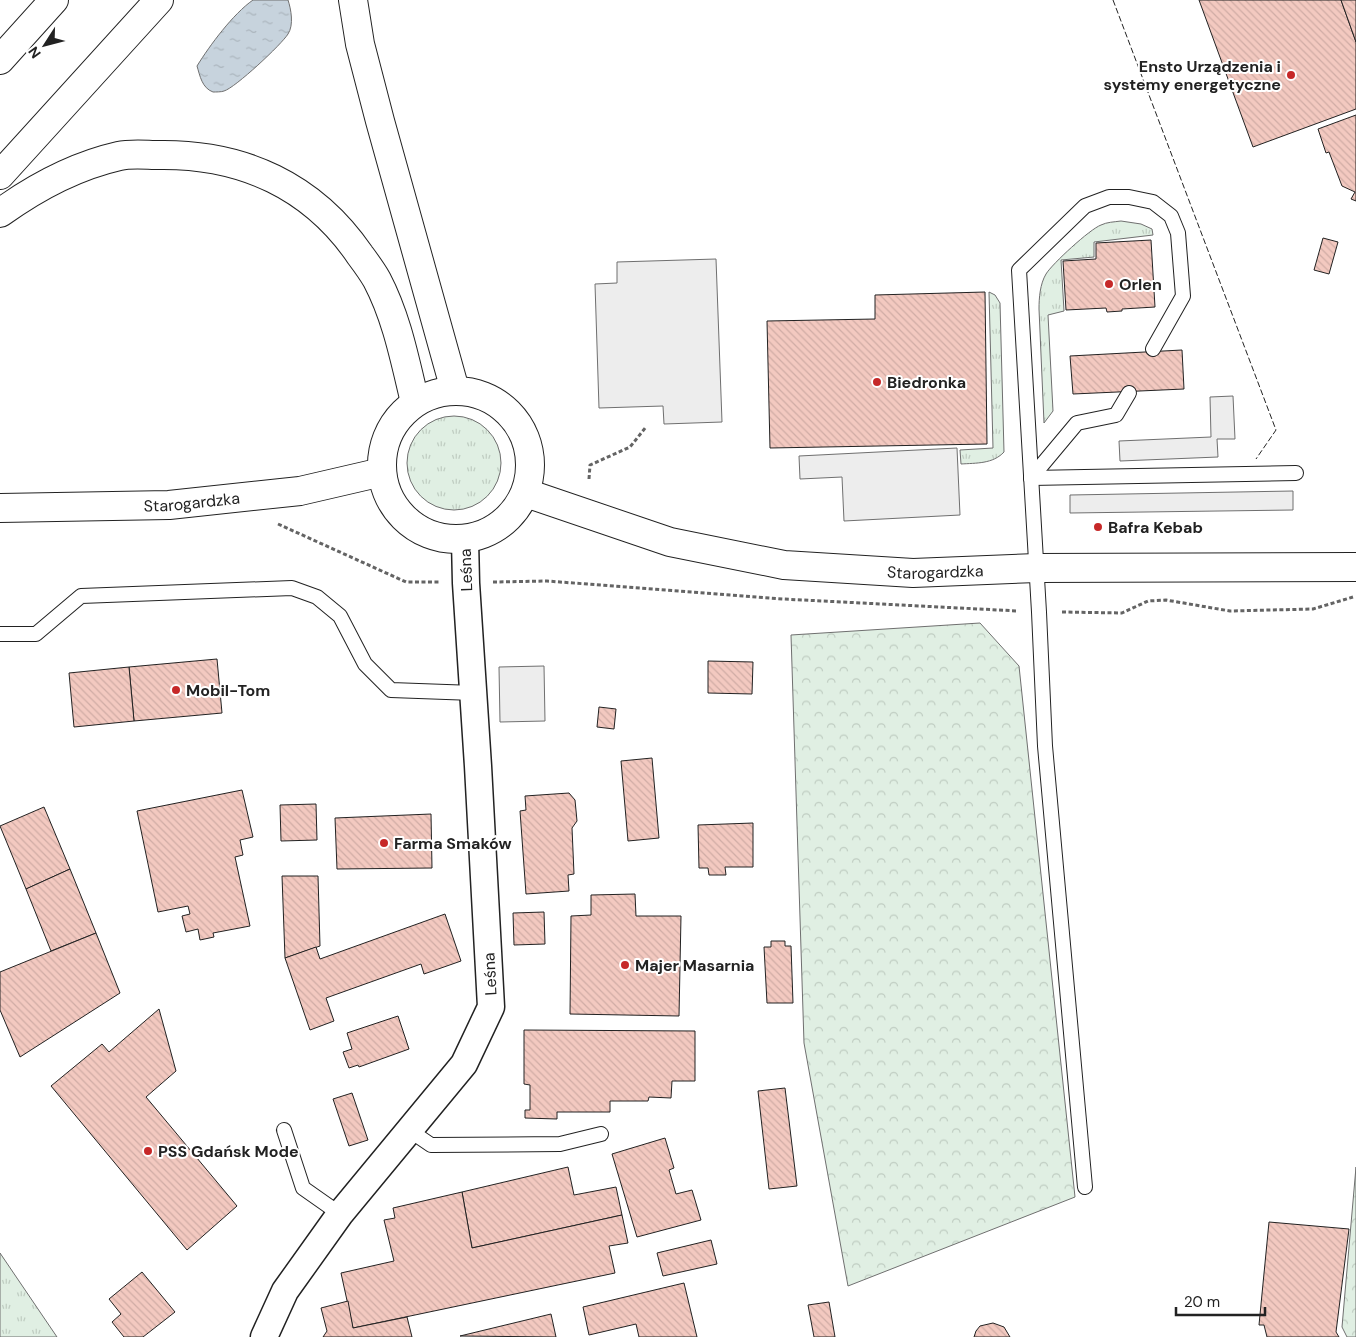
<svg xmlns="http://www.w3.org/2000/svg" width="1356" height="1337" viewBox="0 0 1356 1337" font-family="'DM Sans',sans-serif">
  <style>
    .grass { fill: url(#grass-tufts); stroke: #6f6f6f }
    .forest { fill: url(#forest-crowns); stroke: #6f6f6f }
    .parking { fill: #ededed; stroke: #6f6f6f }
    .water { fill: url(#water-ripples); stroke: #6f6f6f }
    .building { fill: url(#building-back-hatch); stroke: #222 }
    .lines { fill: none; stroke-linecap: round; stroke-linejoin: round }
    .service-casing { stroke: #222; stroke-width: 16 }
    .minor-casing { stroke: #222; stroke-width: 29 }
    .secondary-casing { stroke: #222; stroke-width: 30 }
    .motorway-casing { stroke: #222; stroke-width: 30 }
    .path { stroke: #646464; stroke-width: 3; stroke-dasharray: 4 2.5; stroke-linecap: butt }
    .service { stroke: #fff; stroke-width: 14 }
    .minor { stroke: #fff; stroke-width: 26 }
    .secondary { stroke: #fff; stroke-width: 28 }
    .motorway { stroke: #fff; stroke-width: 28 }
    .fence { stroke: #222; stroke-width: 1; stroke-dasharray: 6 2.5; stroke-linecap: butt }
    .poi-dot { fill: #c62828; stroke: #fff; stroke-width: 2 }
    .labels { text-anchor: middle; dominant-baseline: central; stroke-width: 4; stroke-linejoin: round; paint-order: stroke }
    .poi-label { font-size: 16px; font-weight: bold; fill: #222; stroke: #fff; text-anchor: start }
    .street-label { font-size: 16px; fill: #222; stroke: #fff }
  </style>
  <defs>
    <pattern id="grass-tufts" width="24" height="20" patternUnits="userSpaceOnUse" patternTransform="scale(1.25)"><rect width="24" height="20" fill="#e0efe3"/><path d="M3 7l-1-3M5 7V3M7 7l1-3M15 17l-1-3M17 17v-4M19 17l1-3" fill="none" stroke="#c0cdc2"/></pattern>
    <pattern id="forest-crowns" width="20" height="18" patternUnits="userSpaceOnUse" patternTransform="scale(1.25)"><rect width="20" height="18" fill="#e0efe3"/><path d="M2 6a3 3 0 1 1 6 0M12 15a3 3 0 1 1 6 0" fill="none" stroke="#c0cdc2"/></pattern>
    <pattern id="water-ripples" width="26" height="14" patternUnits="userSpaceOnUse" patternTransform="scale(1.25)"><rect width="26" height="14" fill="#c7d3dd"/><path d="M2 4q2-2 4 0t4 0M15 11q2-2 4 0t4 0" fill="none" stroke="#abb5bd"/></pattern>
    <pattern id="building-back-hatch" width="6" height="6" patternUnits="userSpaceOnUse" patternTransform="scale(1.25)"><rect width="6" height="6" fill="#f3c9c0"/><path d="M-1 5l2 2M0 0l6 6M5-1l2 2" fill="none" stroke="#d0aca5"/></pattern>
  </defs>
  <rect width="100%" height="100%" fill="#fff"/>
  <g class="grass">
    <path d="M1121,221L1141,224L1152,229L1153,235L1094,242V257L1061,260L1064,311L1048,315L1053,411L1044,423L1039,309C1039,298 1040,284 1046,274C1052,264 1090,229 1101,225C1107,222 1114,222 1121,221Z"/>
    <path d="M989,292L995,295L1000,303L1004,452C993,464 976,463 961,464L960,450L993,448Z"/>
    <circle cx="454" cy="463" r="47"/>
    <polygon points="0,1253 57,1337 0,1337"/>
  </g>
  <g class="forest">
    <polygon points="980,623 1019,666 1075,1197 848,1286 804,1043 791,635"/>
    <polygon points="1356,1167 1356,1337 1347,1337 1342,1327"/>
  </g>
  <g class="parking">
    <polygon points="716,259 722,422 664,424 663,406 599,408 595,284 617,283 617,262"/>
    <polygon points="1233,396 1235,439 1217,439 1218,457 1120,461 1119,441 1211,437 1210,397"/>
    <polygon points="957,448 960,515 844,521 842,477 800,479 799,456"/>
    <polygon points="1293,491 1293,510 1070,513 1070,495"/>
    <polygon points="544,666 545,721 500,722 499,667"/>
  </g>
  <path class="water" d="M253,0H288C291,9 294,25 288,34C282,44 235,88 224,91C222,92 215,92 213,92C202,88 200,76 197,66C210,45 233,14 253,0Z"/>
  <g class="building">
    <polygon points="1199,0 1341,0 1356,42 1356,109 1253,147"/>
    <polygon points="1341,0 1356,0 1356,42"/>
    <polygon points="1356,115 1356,201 1351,199 1355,192 1342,186 1329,152 1326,153 1318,129"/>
    <polygon points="1323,238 1338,242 1329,274 1314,270"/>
    <polygon points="1151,240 1155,307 1122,309 1122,311 1107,312 1106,308 1066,310 1063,261 1096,259 1096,243"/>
    <polygon points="985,292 987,444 770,448 767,321 875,319 875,295"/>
    <polygon points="1182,350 1184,389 1073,394 1070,356"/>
    <polygon points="217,659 222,713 134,721 129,667"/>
    <polygon points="708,661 753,662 752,694 708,693"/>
    <polygon points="129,667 134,721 74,727 69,673"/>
    <polygon points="599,707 616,709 614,729 597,727"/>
    <polygon points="652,758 659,838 628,841 621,761"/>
    <polygon points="242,790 253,837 240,840 243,855 235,857 250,926 213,933 214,937 200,940 198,929 186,932 182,916 190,914 188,906 158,912 137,811"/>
    <polygon points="569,793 575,800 577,821 572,828 574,874 568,875 569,891 526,894 520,811 526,810 525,796"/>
    <polygon points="316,804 317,840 281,841 280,805"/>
    <polygon points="44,807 70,869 26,889 0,826"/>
    <polygon points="431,814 432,868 337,869 335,818"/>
    <polygon points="753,823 753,867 725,867 726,875 709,875 708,868 699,868 698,825"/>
    <polygon points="70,869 96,933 51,951 26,889"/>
    <polygon points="282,876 318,876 320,946 285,958"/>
    <polygon points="635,894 636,916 681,916 679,1016 570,1014 571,916 591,915 591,895"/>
    <polygon points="544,912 545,944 514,945 513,913"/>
    <polygon points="445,914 461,961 424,974 421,964 326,998 334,1021 310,1030 285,958 316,947 320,959"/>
    <polygon points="96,933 120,993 20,1057 0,1010 0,972"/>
    <polygon points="771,941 785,941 785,946 791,946 793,1003 767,1003 764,947 771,947"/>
    <polygon points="159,1009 176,1071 146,1097 237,1206 187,1250 51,1086 102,1044 109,1052"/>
    <polygon points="398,1016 409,1049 359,1067 358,1065 349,1068 343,1052 352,1049 347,1033"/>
    <polygon points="524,1030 695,1031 695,1081 672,1081 671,1098 649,1097 648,1101 610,1101 610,1112 557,1112 557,1119 525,1118 525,1110 530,1110 530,1085 524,1084"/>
    <polygon points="785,1088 797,1186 769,1189 758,1091"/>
    <polygon points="352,1093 368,1140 349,1146 333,1099"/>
    <polygon points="665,1138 674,1168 669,1170 676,1194 692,1190 701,1220 637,1237 612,1154"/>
    <polygon points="568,1167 574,1195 616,1187 622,1215 472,1248 462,1192"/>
    <polygon points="462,1192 472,1248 622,1215 628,1243 609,1246 615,1273 353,1328 341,1273 394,1261 384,1220 395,1218 393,1208"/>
    <polygon points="1269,1222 1349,1229 1336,1332 1339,1337 1267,1337 1264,1325 1259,1325"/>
    <polygon points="711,1240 717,1264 663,1276 657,1253"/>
    <polygon points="142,1272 175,1312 143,1337 124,1337 112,1322 121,1314 109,1299"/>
    <polygon points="684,1283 697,1337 639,1337 636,1324 589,1335 583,1307"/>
    <polygon points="348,1301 353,1328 407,1317 412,1337 323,1337 327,1331 321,1308"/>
    <polygon points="829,1302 835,1337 814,1337 808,1305"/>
    <polygon points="551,1314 556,1337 460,1336"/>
    <polygon points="993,1323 1004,1327 1010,1337 974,1337 976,1331 980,1326"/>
  </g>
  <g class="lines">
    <defs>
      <g id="service">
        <polyline points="1031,478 1296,473"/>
        <polyline points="1031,478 1077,423 1116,415 1129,393"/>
        <polyline points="0,634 36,634 81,596 292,588 317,597 340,616 365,664 391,690 474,693"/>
        <polyline points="284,1130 303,1188 340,1214"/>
        <polyline points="409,1130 431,1145 560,1144 601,1134"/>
        <polyline points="1085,1187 1045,746 1039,612 1019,270 1085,206 1109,197 1129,197 1153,202 1171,216 1178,233 1183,296 1153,349"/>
      </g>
      <polyline id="minor" points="264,1337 285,1291 340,1214 464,1064 491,1007 478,766 466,583 465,540"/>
      <g id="secondary">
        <circle cx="456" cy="465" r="74"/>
        <path id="s1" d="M526,493L670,542L784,565L913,573L1037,568L1356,567"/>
        <path id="s2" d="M0,508L169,505L300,491L382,472"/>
      </g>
      <g id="motorway">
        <polyline points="353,0 360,44 380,121 455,390"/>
        <polyline points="0,60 54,0"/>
        <polyline points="0,175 159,0"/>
        <path d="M0,213C36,187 75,166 119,156C131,153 147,155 160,155C243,154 313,186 360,255C366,263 372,271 377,280C397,318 405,361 415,402"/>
      </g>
    </defs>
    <use href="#service" class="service-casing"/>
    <use href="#minor" class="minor-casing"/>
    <use href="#secondary" class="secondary-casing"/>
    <use href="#motorway" class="motorway-casing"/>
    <g class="path">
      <polyline points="589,479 590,465 630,447 646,427"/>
      <polyline points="278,524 406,582 439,582"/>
      <polyline points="493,582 547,581 783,599 1018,611"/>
      <polyline points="1062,612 1122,613 1148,601 1166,600 1230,611 1313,609 1353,597"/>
    </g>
    <use href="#service" class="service"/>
    <use href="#minor" class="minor"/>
    <use href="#secondary" class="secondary"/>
    <use href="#motorway" class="motorway"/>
    <polyline class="fence" points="1113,0 1276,430 1256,459"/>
  </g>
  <g class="poi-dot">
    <circle cx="1291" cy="75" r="5"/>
    <circle cx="1109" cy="284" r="5"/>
    <circle cx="877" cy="382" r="5"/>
    <circle cx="1098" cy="527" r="5"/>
    <circle cx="176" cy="690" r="5"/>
    <circle cx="384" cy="843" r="5"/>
    <circle cx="625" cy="965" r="5"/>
    <circle cx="148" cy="1151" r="5"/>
  </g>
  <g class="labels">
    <g class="poi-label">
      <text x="1281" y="66" text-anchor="end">Ensto Urządzenia i<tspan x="1281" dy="18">systemy energetyczne</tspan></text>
      <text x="1119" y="284">Orlen</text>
      <text x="887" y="382">Biedronka</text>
      <text x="1108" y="527">Bafra Kebab</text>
      <text x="186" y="690">Mobil-Tom</text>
      <text x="394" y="843">Farma Smaków</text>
      <text x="635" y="965">Majer Masarnia</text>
      <text x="158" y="1151">PSS Gdańsk Mode</text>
    </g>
    <g class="street-label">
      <text stroke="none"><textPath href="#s2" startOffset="192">Starogardzka</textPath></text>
      <text transform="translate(466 570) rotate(-92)">Leśna</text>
      <text stroke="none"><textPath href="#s1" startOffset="420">Starogardzka</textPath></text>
      <text transform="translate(490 974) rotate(-93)">Leśna</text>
    </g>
  </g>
  <g transform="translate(45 45) rotate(234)" stroke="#ffffff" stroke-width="4" paint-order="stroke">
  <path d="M0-4L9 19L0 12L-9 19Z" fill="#222222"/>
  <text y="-8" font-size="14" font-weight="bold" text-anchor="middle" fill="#222222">N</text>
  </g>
  <path d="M1176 1307v8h89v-8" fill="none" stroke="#222222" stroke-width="2.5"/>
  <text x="1184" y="1307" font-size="15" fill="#222222" stroke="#ffffff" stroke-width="4" paint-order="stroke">20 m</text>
</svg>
